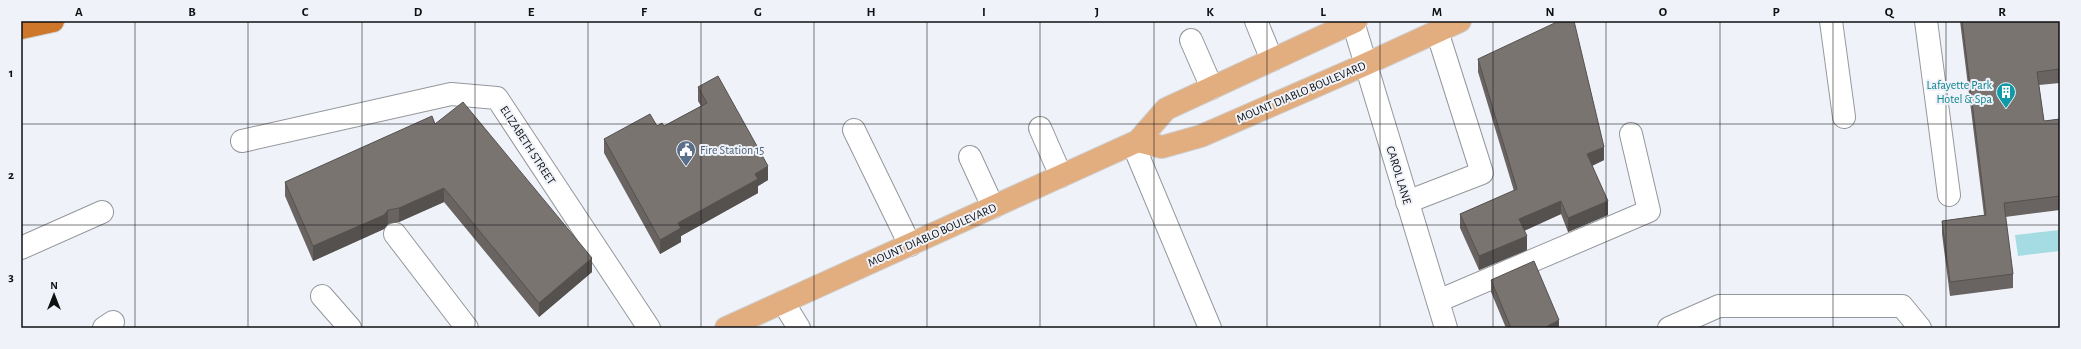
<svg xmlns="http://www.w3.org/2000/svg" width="2081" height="349" viewBox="0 0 2081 349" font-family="'Alegreya Sans',sans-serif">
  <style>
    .water { fill: #a5dce3 }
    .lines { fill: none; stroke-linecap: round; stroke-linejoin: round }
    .minor-casing { stroke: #94979c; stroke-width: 24 }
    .major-casing { stroke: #cfcfd0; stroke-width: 24 }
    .highway-casing { stroke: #cfcfd0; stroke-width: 24 }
    .minor { stroke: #fff; stroke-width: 22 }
    .major { stroke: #e2ad7f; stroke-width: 22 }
    .highway { stroke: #ce7629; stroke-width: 22 }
    .wall { fill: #696461 }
    .shaded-wall { fill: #55514f }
    .building { fill: #7a7471; stroke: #55514f }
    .grid { fill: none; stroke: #0f1012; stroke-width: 1; stroke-opacity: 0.55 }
    .labels { text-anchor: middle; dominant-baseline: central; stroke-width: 4; stroke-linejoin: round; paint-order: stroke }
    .culture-label { font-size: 12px; fill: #0d838f; stroke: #eff3f9; text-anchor: end }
    .street-label { font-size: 12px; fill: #0f1012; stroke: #eff3f9 }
    .service-label { font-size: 12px; fill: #4e5e75; stroke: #eff3f9; text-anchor: start }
    .neatline { fill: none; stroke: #0f1012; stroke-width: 1.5 }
    .grid-label { font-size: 13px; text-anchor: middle; font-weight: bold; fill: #0f1012 }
  </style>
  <rect width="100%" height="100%" fill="#eff3f9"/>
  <polygon class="water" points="2060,230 2060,251 2018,256 2015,235"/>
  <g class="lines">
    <defs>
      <g id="minor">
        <polyline points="1256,21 1272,60"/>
        <polyline points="1831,21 1844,117"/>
        <polyline points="1926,21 1949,195"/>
        <polyline points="1353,22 1446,328"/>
        <polyline points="1191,40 1212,88"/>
        <polyline points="1040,128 1061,176"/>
        <polyline points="854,130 910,245"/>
        <polyline points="242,141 451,94 497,98 649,328"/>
        <polyline points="1133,144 1210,328"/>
        <polyline points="970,157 993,207"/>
        <polyline points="1407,202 1482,173 1437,31"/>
        <polyline points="395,234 467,328"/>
        <polyline points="21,248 102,212"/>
        <polyline points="322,296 350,328"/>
        <polyline points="1438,301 1649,211 1631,134"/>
        <polyline points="783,302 799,328"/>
        <polyline points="104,328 113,322"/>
        <polyline points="1669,328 1719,306 1902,306 1920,328"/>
      </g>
      <g id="major">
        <polyline points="1138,141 1162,147 1201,136 1364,65 1460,21"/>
        <polyline points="726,328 1138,141 1166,109 1356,21"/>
      </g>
      <polyline id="highway" points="21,28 53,21"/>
    </defs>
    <use href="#minor" class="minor-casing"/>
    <use href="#major" class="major-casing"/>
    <use href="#highway" class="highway-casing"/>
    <use href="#minor" class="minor"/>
    <use href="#major" class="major"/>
    <use href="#highway" class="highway"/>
  </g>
  <g class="wall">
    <polygon points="1960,21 2060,21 2060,83 2039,85 2044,121 2060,119 2060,210 2005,217 2013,274 2013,288 1950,296 1942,234 1942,221 1984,215"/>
    <polygon points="1478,59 1604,160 1592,166 1608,215 1568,232 1561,214 1524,231 1527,250 1479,270 1460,228 1460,214 1514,191 1478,72"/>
    <polygon points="698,87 768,180 758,186 758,193 681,236 681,242 660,254 604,153 604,139 664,126 701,106 698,101"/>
    <polygon points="435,124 592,272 539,317 444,202 399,222 388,224 384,229 313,261 285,196 285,182"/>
    <polygon points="1491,280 1559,328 1506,328 1491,292"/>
  </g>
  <g class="shaded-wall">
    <polygon points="1604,147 1604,160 1587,168 1587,154"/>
    <polygon points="768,166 768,180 758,186 758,193 681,236 681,242 660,254 660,240 678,223 755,174"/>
    <polygon points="444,188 444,202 399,222 399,208"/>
    <polygon points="1561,201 1561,214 1519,233 1519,219"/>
    <polygon points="1608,201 1608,215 1568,232 1568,218"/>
    <polygon points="388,210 388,224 384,229 313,261 313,246"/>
    <polygon points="1527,236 1527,250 1479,270 1479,256"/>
    <polygon points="592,258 592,272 539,317 539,303"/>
    <polygon points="1559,320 1559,328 1544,328"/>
  </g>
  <g class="building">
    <polygon points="1559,21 1574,21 1604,147 1587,154 1608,201 1568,218 1561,201 1519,219 1527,236 1479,256 1460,214 1517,189 1478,59"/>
    <polygon points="1962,21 2060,21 2060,69 2037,72 2044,121 2060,119 2060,196 2004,203 2013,274 1950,282 1942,221 1986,215"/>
    <polygon points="718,76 768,166 755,174 758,179 678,223 681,228 660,240 604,139 650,114 657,126 662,123 664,126 707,103 698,87"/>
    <polygon points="463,102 592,258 539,303 444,188 399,208 388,210 384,215 313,246 285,182 432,116 435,124"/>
    <polygon points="1534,261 1559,320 1544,328 1511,328 1491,280"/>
  </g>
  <path class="grid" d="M135,21V328M248,21V328M362,21V328M475,21V328M588,21V328M701,21V328M814,21V328M927,21V328M1040,21V328M1154,21V328M1267,21V328M1380,21V328M1493,21V328M1606,21V328M1720,21V328M1833,21V328M1946,21V328M21,124H2060M21,225H2060"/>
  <defs>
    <symbol id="building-pin" viewBox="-11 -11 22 30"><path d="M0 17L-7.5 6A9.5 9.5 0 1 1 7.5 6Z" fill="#0f9aa8" stroke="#eff3f9"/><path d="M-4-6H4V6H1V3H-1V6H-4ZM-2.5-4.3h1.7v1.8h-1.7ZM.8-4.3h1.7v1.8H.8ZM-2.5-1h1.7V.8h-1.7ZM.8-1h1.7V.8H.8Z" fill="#fff"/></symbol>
    <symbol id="civic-pin" viewBox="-11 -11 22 30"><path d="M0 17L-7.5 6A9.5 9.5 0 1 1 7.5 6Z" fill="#5c6f8a" stroke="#eff3f9"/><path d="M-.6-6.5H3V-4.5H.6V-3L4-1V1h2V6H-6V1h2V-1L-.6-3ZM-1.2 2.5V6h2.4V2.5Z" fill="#fff"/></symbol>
  </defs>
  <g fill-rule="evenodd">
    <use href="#building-pin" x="1995" y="81" width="22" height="30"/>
    <use href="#civic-pin" x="675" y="139" width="22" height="30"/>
  </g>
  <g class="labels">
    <g class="culture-label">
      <text x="1992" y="85">Lafayette Park<tspan x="1992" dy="14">Hotel &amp; Spa</tspan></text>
    </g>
    <g class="street-label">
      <text transform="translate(1301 92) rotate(-23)">MOUNT DIABLO BOULEVARD</text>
      <text transform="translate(528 145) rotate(57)">ELIZABETH STREET</text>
      <text transform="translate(1399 175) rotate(73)">CAROL LANE</text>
      <text transform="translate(932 235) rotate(-24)">MOUNT DIABLO BOULEVARD</text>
    </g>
    <g class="service-label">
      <text x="700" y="150">Fire Station 15</text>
    </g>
  </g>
  <rect width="2081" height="349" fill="none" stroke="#eff3f9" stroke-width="44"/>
  <g transform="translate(54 295)" stroke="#eff3f9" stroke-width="3" paint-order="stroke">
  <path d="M0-3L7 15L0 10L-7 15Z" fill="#0f1012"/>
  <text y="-6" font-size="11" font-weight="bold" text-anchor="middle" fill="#0f1012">N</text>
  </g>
  <rect x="22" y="22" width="2037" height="305" class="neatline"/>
  <g class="grid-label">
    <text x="79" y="16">A</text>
    <text x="192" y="16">B</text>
    <text x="305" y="16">C</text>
    <text x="418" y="16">D</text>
    <text x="531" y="16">E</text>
    <text x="644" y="16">F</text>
    <text x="758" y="16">G</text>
    <text x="871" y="16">H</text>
    <text x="984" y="16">I</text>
    <text x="1097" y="16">J</text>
    <text x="1210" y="16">K</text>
    <text x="1323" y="16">L</text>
    <text x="1437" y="16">M</text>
    <text x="1550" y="16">N</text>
    <text x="1663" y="16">O</text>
    <text x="1776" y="16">P</text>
    <text x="1889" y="16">Q</text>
    <text x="2002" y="16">R</text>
    <text x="11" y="77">1</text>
    <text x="11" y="179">2</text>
    <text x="11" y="281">3</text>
  </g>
</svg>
